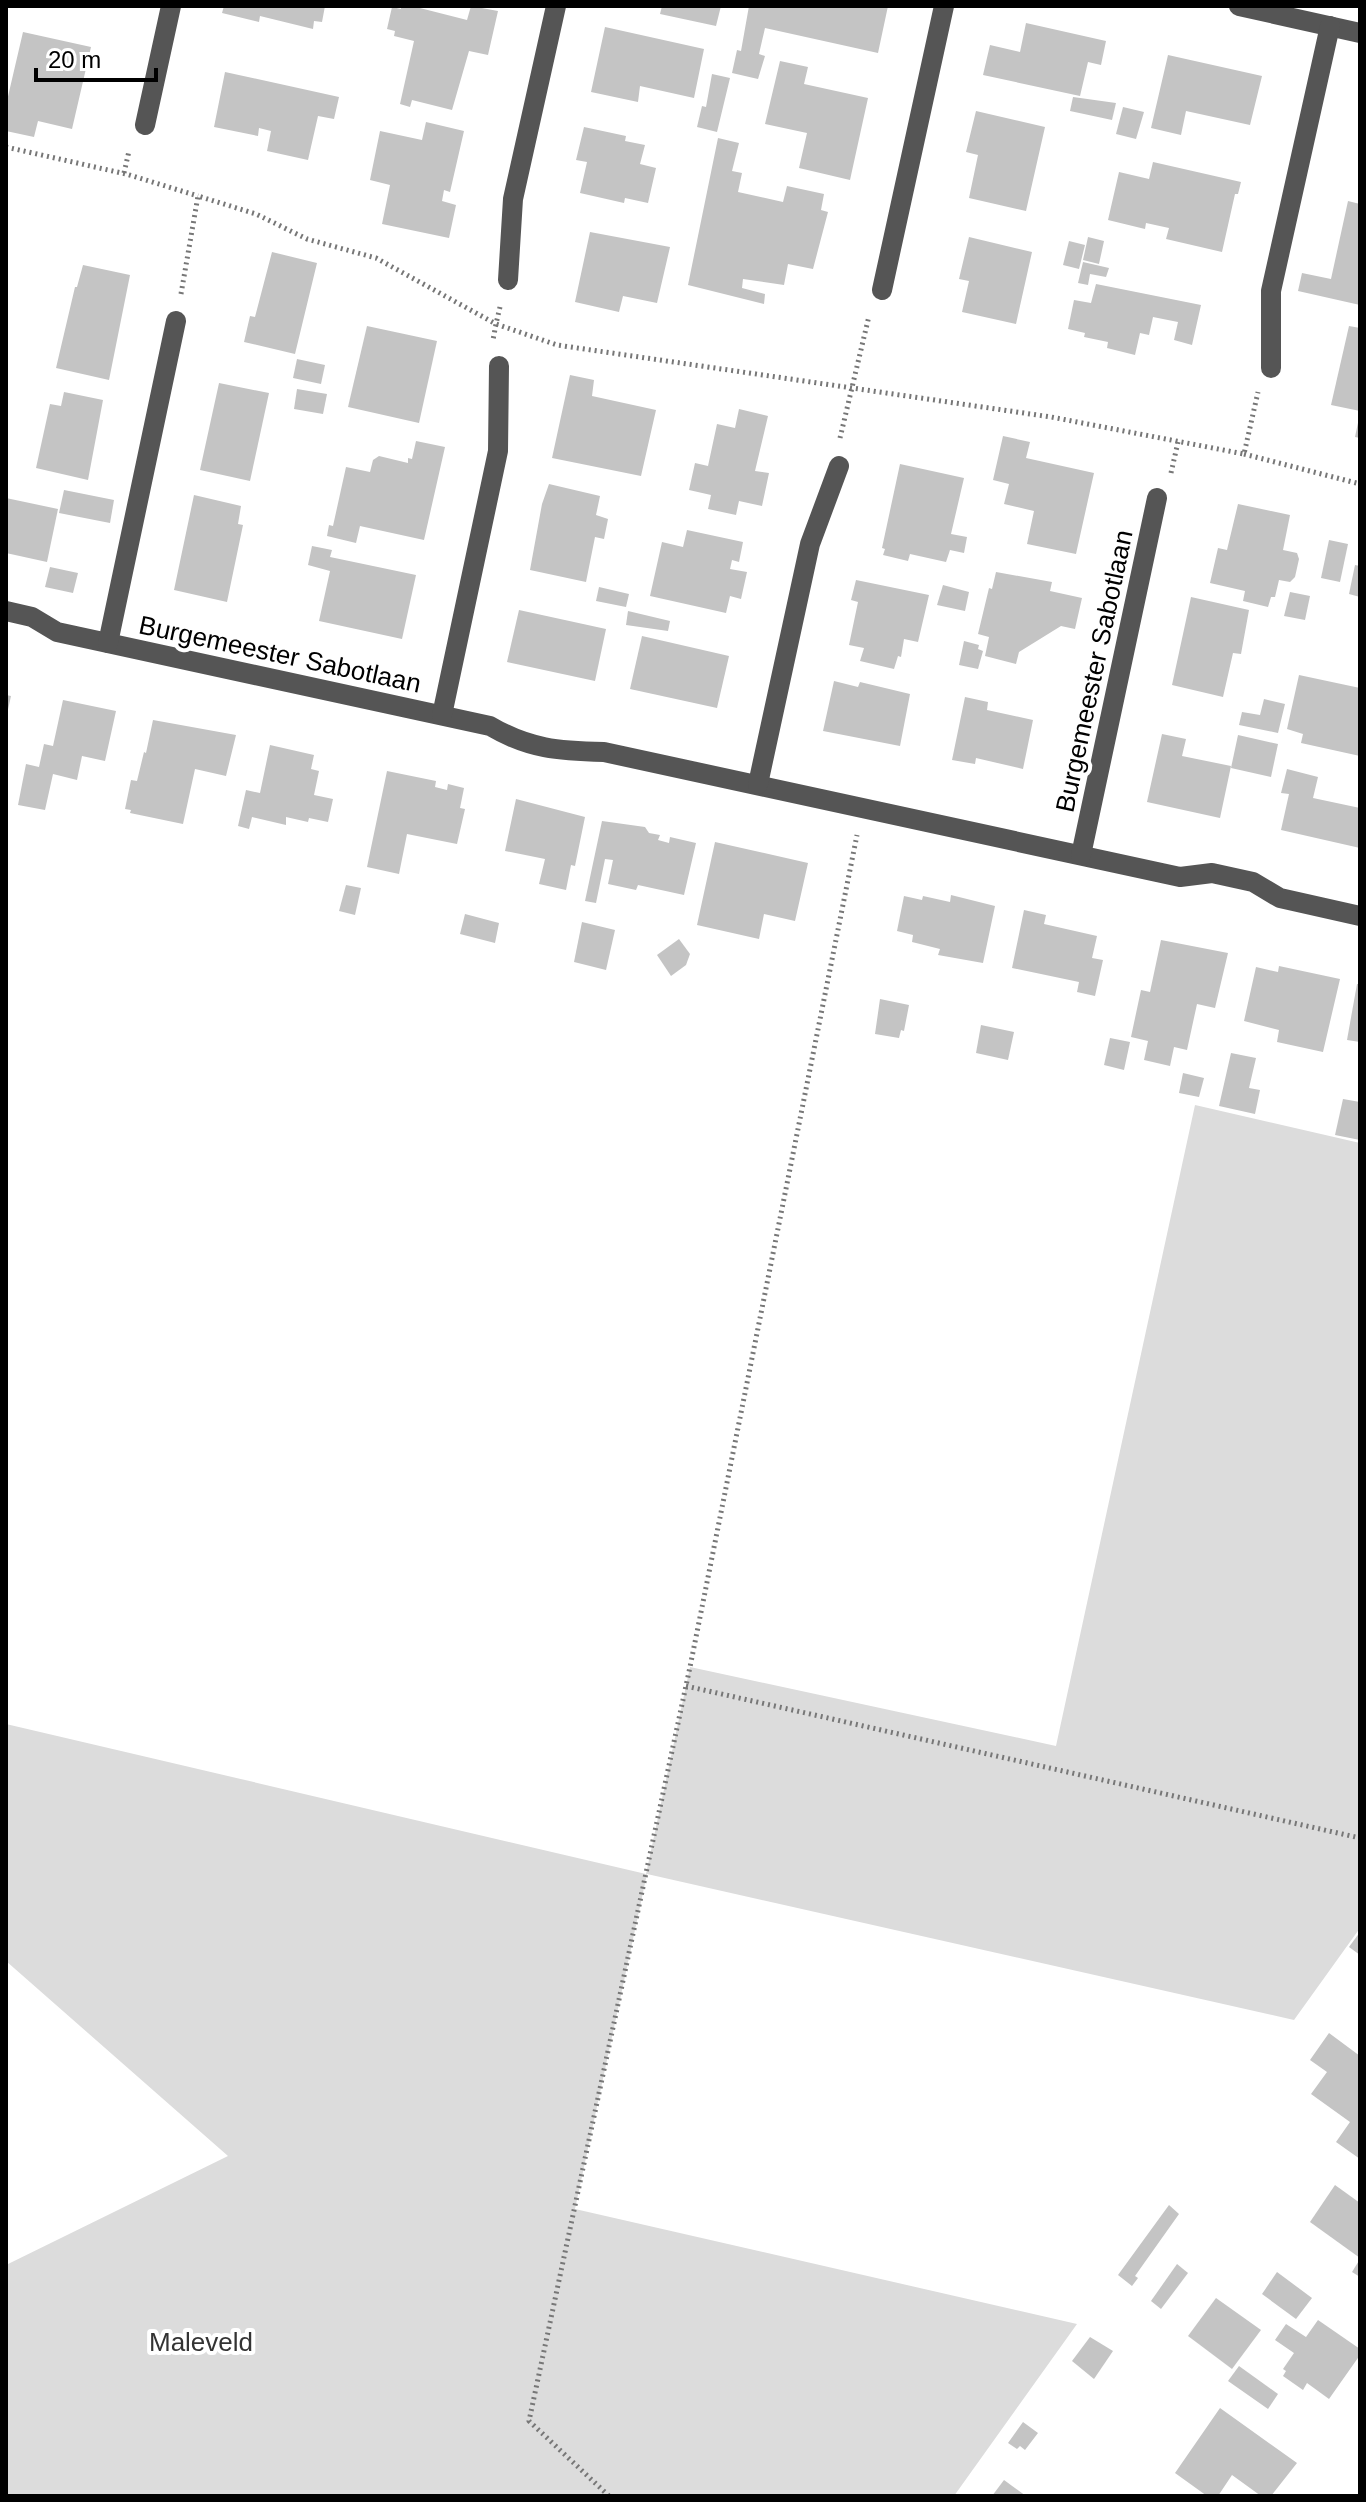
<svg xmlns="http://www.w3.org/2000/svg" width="1366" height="2502" viewBox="0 0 1366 2502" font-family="Arial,sans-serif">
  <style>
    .green { fill: #dcdcdc }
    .building { fill: #c4c4c4 }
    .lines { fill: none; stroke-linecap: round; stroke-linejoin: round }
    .path { stroke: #777; stroke-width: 5; stroke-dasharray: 2 4; stroke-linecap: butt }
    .minor { stroke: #555; stroke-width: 20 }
    .labels { text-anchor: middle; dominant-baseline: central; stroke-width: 8; stroke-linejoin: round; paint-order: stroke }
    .street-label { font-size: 26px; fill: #000; stroke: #fff }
    .park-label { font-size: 26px; fill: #333; stroke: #fff }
  </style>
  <rect width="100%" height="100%" fill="#fff"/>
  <polygon class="green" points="1195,1105 1360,1143 1360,1928 1294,2020 647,1874 575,2209 1077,2324 954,2496 6,2496 6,2265 228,2156 6,1961 6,1724 646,1874 690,1667 1056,1746"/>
  <g class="building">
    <polygon points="224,6 325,6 322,22 314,21 313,29 260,16 259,22 222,13"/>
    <polygon points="401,6 412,6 467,20 471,6 498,11 488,55 469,51 452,110 412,100 410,107 400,104 414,41 394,36 395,31 387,29 392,7 401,9"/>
    <polygon points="662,6 721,6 716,26 660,14"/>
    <polygon points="749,6 888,6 878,53 765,28 759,54 765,56 758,79 732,73 737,50 741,51"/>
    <polygon points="1026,23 1106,41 1101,65 1088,62 1080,96 983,75 990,45 1020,52"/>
    <polygon points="605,27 704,49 694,98 640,86 638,102 591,92"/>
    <polygon points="23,32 91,47 72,129 38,121 34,137 6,131 6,105"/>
    <polygon points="1168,55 1262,76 1250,125 1186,111 1181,135 1151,128"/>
    <polygon points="780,61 808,67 804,84 868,98 850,180 799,168 807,133 765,124"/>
    <polygon points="225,72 339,97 334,119 318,116 308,160 267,151 271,131 259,128 258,136 214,127"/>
    <polygon points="712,74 730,78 717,132 697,127 702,106 706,107"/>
    <polygon points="1073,97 1116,103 1112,120 1070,111"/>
    <polygon points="1123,107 1144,112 1136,139 1116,134"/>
    <polygon points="976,111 1045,127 1026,211 969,198 978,155 966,152"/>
    <polygon points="426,122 464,131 450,192 444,190 442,201 456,205 449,238 382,224 390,185 370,180 380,131 422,140"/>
    <polygon points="584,127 626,136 625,141 645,145 640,164 656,168 648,203 625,198 624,203 580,193 587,162 576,160"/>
    <polygon points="718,138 739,143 732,171 742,173 738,192 783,202 787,186 824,194 821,210 828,212 813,269 788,264 784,285 743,279 742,288 765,294 764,304 688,285"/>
    <polygon points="1153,162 1241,182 1238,194 1235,194 1222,252 1166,239 1169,228 1146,223 1145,229 1108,220 1119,172 1149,179"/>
    <polygon points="1348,201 1360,204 1360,305 1298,291 1302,273 1331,279"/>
    <polygon points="590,232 670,247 657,303 623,296 619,312 575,302"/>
    <polygon points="969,237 1032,252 1016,324 962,312 969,281 959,279"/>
    <polygon points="1088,237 1104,241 1099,264 1083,260"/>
    <polygon points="1069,241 1085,245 1079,269 1063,265"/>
    <polygon points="272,252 317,263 295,354 244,342 250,316 255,317"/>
    <polygon points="1083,262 1109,268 1106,277 1090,274 1088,285 1078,283"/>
    <polygon points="83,265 130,275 109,380 56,368 75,287 77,287"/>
    <polygon points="1096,284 1201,305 1192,345 1174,340 1178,322 1153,317 1149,335 1140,333 1135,355 1107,348 1108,342 1084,337 1085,333 1068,329 1074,300 1091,303"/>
    <polygon points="367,326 437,341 419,423 348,407"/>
    <polygon points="1349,326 1360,328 1360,411 1331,405"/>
    <polygon points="297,359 325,365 321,384 293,378"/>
    <polygon points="570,375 594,380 592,396 656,410 641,476 552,458"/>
    <polygon points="219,383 269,393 250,481 200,470"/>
    <polygon points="297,389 327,394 323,414 294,409"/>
    <polygon points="64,392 103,400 88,480 36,468 50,404 61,406"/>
    <polygon points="739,409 768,416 755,471 769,473 762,506 739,501 736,515 708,509 711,495 689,490 695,463 708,466 717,424 735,428"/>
    <polygon points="1359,418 1360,418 1360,438 1355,437"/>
    <polygon points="1003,436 1030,442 1026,458 1094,473 1076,554 1027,544 1034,511 1004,504 1009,484 993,480"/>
    <polygon points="416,441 445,447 424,540 360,526 356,543 327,536 329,525 333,526 346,467 370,472 373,460 379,456 408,463 408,458 412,459"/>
    <polygon points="900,464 964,478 951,534 967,537 964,553 950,550 946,562 910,554 908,561 883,555 885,549 882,548"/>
    <polygon points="549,484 600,496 596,515 608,519 604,539 595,537 586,582 530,570 542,504"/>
    <polygon points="64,490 114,500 110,523 59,513"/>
    <polygon points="194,495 241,506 238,524 243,525 227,602 174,590"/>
    <polygon points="6,498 58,509 47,562 6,553"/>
    <polygon points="1238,504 1290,515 1283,550 1297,553 1299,559 1295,577 1290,582 1279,580 1275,597 1271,597 1268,607 1243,601 1245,591 1210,583 1218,548 1227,550"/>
    <polygon points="687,530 743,542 739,562 732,560 730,569 747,572 741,599 730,596 726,613 650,596 662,542 683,547"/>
    <polygon points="1329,540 1348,544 1340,582 1321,578"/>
    <polygon points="312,546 332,550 330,557 416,575 402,639 319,621 330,571 308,565"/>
    <polygon points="1355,565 1360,566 1360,597 1349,594"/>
    <polygon points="50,567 78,573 73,593 45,587"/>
    <polygon points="996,572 1052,582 1050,591 1082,598 1075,629 1061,626 1019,652 1016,664 985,656 989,637 978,634 989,588 992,589"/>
    <polygon points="856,580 929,595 918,642 904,639 901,657 898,656 894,669 860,661 864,648 849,645 858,602 851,600"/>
    <polygon points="943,585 969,592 965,611 937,605"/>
    <polygon points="599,587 629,594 626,607 596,601"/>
    <polygon points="1290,592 1310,596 1305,620 1284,616"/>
    <polygon points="1191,597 1249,610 1241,654 1233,653 1223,697 1172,685"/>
    <polygon points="519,610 606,629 595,681 507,662"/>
    <polygon points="628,611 670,621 668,631 626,625"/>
    <polygon points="642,636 729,656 717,708 630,689"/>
    <polygon points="964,641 979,645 978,649 983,651 978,669 959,665"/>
    <polygon points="1299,675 1360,688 1360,756 1301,743 1303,734 1287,729"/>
    <polygon points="834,681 858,687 860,682 910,694 900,746 823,731"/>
    <polygon points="6,695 11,696 7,714 6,714"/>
    <polygon points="965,697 988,702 987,710 1033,720 1023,769 976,758 975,764 952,760"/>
    <polygon points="1264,699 1285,704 1278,733 1239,725 1242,712 1260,715"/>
    <polygon points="63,700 116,711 105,761 82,756 77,780 53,774 45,810 18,805 26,764 39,767 44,744 53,746"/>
    <polygon points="153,720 236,735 226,776 195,769 183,824 130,813 131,810 125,809 131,780 137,781 144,752 146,753"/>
    <polygon points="1162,734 1186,739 1182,756 1231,766 1220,818 1147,802"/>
    <polygon points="1238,735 1278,744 1271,777 1231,768"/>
    <polygon points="270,745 314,755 311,769 319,771 314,795 333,799 328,822 309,818 308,822 286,817 286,825 252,817 249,829 238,826 246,790 260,793"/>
    <polygon points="1287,769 1318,777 1313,798 1360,808 1360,848 1281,830 1289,794 1281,793"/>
    <polygon points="387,771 436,781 435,787 447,790 448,784 464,788 460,808 465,809 457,844 407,834 399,874 367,867"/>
    <polygon points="516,799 585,817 575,866 571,865 566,890 539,884 545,859 505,851"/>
    <polygon points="602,821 645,827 649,833 660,835 658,840 669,843 670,837 696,843 684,895 638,885 636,890 608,884 613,860 605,859 596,903 585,901"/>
    <polygon points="715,842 808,863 795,921 764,914 759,939 697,925"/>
    <polygon points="346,885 361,888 355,915 339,911"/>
    <polygon points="951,895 995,906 983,963 938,955 940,949 912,942 913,935 897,931 904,896 922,900 923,896 950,902"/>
    <polygon points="1024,910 1046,915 1044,924 1097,936 1092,958 1103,960 1095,996 1077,992 1079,982 1012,968"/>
    <polygon points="465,914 499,923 495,943 460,934"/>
    <polygon points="582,922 615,930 606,970 574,962"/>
    <polygon points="679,939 690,954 686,965 671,976 657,955"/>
    <polygon points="1161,940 1228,953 1215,1008 1197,1004 1187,1050 1174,1047 1170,1066 1144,1060 1148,1041 1131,1037 1141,990 1150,992"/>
    <polygon points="1279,966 1340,979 1323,1052 1277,1042 1279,1030 1244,1021 1256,967 1278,972"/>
    <polygon points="1357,984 1360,984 1360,1042 1347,1040"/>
    <polygon points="880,999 909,1005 904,1031 901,1030 899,1038 875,1034"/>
    <polygon points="981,1025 1014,1032 1008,1060 976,1053"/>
    <polygon points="1110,1038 1130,1042 1124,1070 1104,1065"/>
    <polygon points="1231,1053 1256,1058 1249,1088 1260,1090 1255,1114 1219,1106"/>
    <polygon points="1183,1073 1204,1078 1199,1097 1179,1093"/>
    <polygon points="1343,1099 1360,1102 1360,1140 1335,1135"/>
    <polygon points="1360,1932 1360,1955 1349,1947"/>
    <polygon points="1329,2033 1360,2056 1360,2159 1336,2142 1350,2122 1311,2094 1327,2072 1310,2060"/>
    <polygon points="1335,2185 1360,2203 1360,2258 1310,2222"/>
    <polygon points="1169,2205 1179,2214 1135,2276 1138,2278 1132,2286 1118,2275"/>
    <polygon points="1360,2259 1360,2277 1352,2272"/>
    <polygon points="1177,2264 1188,2273 1161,2309 1151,2301"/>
    <polygon points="1277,2272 1312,2298 1296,2319 1262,2294"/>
    <polygon points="1216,2298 1261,2330 1232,2369 1188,2336"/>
    <polygon points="1318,2320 1360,2349 1360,2355 1329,2399 1307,2383 1303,2390 1283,2376 1286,2371 1283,2369 1294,2353 1275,2340 1286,2324 1306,2337"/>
    <polygon points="1090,2337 1113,2351 1094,2379 1072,2361"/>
    <polygon points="1239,2366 1278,2394 1268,2409 1228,2381"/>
    <polygon points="1220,2408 1297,2463 1271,2496 1261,2496 1232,2475 1218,2496 1207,2496 1175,2473"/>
    <polygon points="1023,2422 1038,2433 1025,2450 1020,2446 1017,2449 1008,2443"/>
    <polygon points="1004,2480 1026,2496 992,2496"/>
  </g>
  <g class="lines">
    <g class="path">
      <polyline points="6,147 126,174 198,196"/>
      <polyline points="124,173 129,151"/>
      <polyline points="181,294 198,196 256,214 307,239 376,258 496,324 493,340"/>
      <polyline points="500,307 496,324 557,345 1051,417 1244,454 1258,392"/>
      <polyline points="840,438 869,316"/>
      <polyline points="1244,454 1360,484"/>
      <polyline points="1171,473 1178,442"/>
      <polyline points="686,1686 1360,1838"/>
      <polyline points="609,2496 529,2421 690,1667 857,835"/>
    </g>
    <g class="minor">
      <polyline points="1239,6 1360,33"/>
      <polyline points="145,125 171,6"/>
      <polyline points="508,280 513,199 556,6"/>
      <polyline points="882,290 944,6"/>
      <polyline points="1271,368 1271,291 1330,26"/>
      <path d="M6,611L32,617L57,632L490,726C529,749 559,751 604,752L1180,877L1212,873L1253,882L1280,898L1360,916"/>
      <polyline points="108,643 176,321"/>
      <polyline points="442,715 498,451 499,366"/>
      <polyline points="758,784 810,544 839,466"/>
      <polyline points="1081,855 1157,498"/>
    </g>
  </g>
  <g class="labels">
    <g class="street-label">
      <text transform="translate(280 654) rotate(12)">Burgemeester Sabotlaan</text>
      <text transform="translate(1094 671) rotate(-78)">Burgemeester Sabotlaan</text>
    </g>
    <g class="park-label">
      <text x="201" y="2342">Maleveld</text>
    </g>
  </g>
  <rect width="1366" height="2502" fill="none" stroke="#000000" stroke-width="16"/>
  <path d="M36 68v12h120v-12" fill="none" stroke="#000000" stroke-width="4"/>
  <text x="48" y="68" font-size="24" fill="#000000" stroke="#ffffff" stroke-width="6" paint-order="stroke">20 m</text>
</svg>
